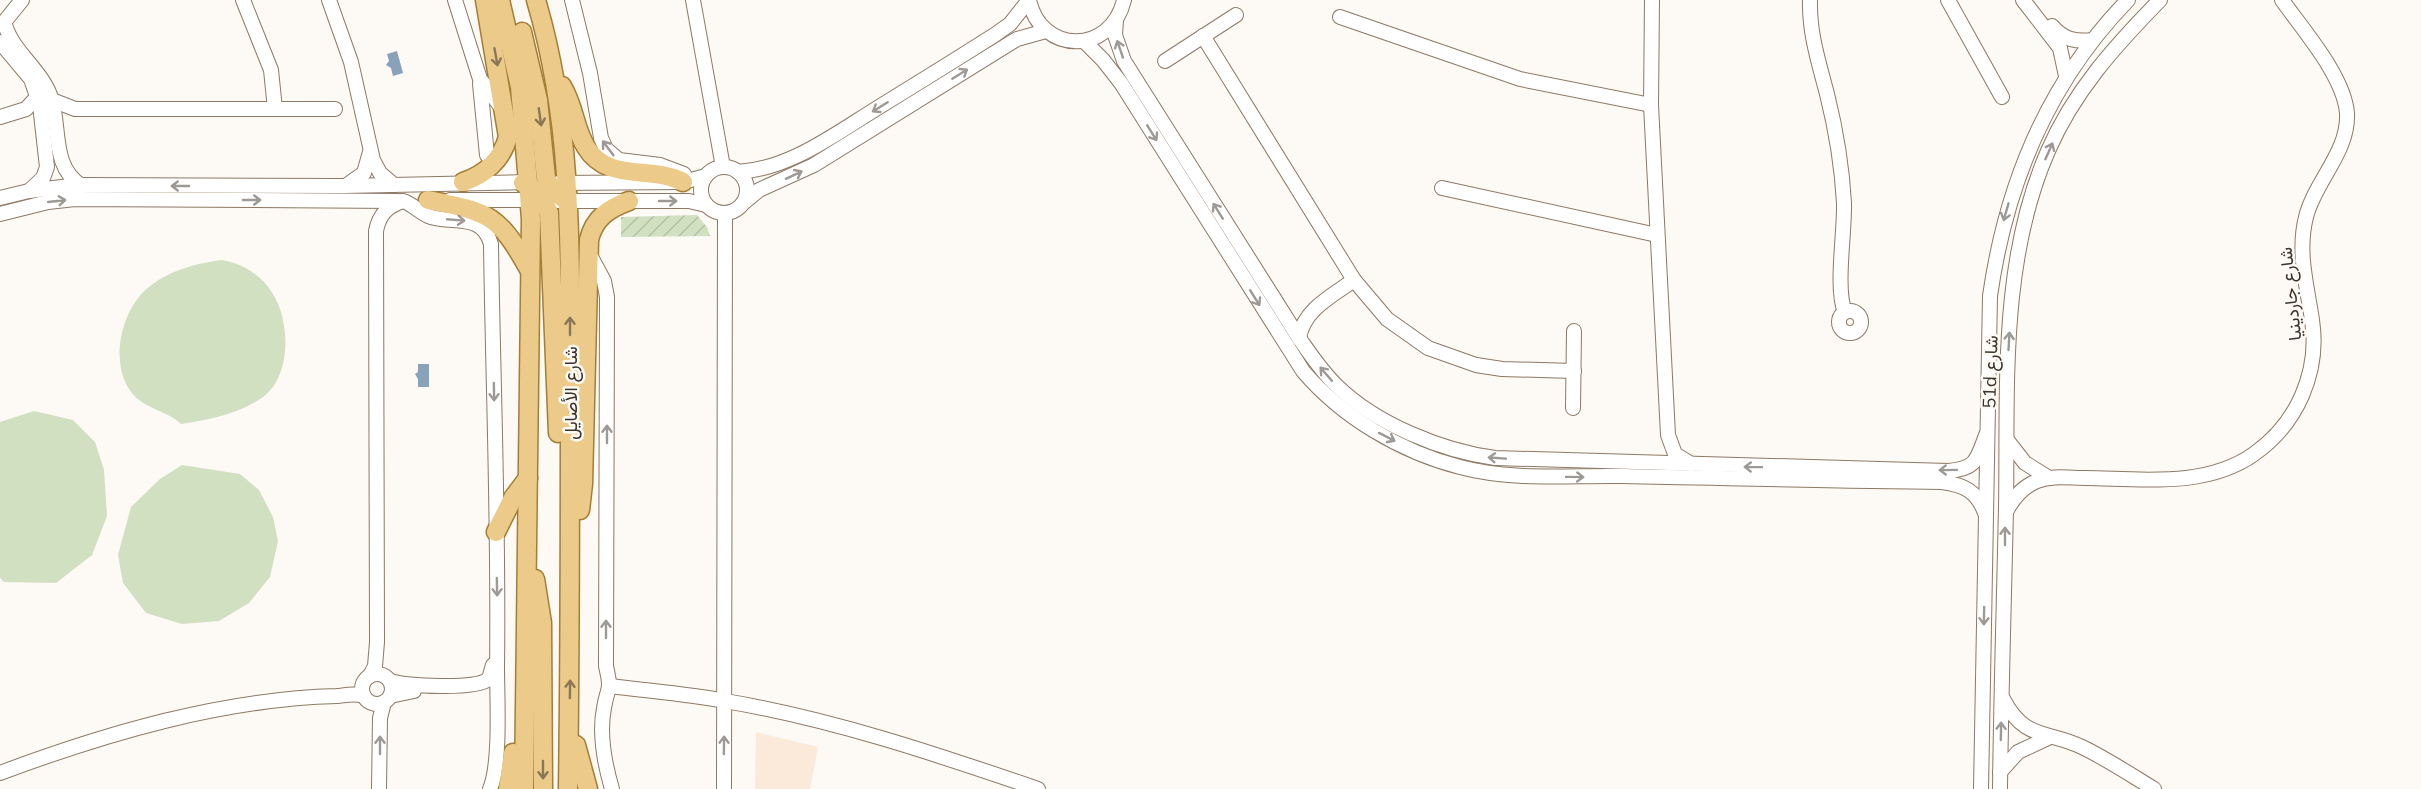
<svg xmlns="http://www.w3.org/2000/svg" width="2421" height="789" viewBox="0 0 2421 789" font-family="Mulish,Vazirmatn,sans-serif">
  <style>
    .built { fill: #fbeada }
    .garden { fill: url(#garden-furrows) }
    .pitch { fill: #d1e0c1 }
    .water { fill: #88a2ba }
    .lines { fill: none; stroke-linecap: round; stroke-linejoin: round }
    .minor-casing { stroke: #8d7965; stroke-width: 16 }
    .major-casing { stroke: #a47e36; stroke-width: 21 }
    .minor { stroke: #fff; stroke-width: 14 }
    .major { stroke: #ebca8a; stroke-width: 18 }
    .oneway { stroke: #9d9994 }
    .oneway2 { stroke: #8a7755 }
    .labels { text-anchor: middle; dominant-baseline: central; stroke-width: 5; stroke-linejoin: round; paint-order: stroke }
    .street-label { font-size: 18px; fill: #3b332a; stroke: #fdf9f4 }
  </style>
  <defs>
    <pattern id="garden-furrows" width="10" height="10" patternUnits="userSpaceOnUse" patternTransform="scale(1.5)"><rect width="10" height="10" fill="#d1e0c1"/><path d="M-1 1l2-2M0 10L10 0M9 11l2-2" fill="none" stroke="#b4c1a6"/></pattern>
  </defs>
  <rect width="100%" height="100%" fill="#fdf9f4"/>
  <polygon class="built" points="756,732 818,747 810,789 755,789"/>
  <polygon class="garden" points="697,215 707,227 710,236 621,237 621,217"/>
  <g class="pitch">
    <path d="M221,260C242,263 262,275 273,294C290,321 292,376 263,397C239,414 209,420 181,424C166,410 144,409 131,392C109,362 121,309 149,287C170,270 195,264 221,260Z"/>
    <polygon points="34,411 73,420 95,442 104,470 107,516 92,555 56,583 4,582 0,578 0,422"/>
    <polygon points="182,465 240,474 259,490 273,517 278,541 270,577 249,603 219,621 182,624 146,613 123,583 118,555 131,507 160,479"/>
  </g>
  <g class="water">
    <polygon points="397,51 403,73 393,76 391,68 386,65 389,61 387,54"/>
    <polygon points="418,364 429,364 429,387 418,387 418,379 415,374 418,372"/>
  </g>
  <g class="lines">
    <defs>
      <g id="minor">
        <polyline points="243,0 271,70 275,109"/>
        <polyline points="329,0 351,62 373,160 380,173 394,185"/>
        <polyline points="455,0 480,79 504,111"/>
        <polyline points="572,0 590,73 601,138 606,149 619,160 660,165 684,174"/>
        <polyline points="693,0 723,167"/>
        <path d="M1029,0C1041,55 1111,55 1124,0"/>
        <polyline points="1652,0 1651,105 1668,435 1675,454 1691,464"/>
        <path d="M1810,0C1809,33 1819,63 1827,94C1836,130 1842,166 1844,203C1845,231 1835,289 1845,312"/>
        <polyline points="1948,0 2002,97"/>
        <polyline points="2023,0 2060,48 2066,76"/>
        <polyline points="1340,17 1520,79 1651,105"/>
        <path d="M1116,20L1115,35L1124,61L1299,338C1311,355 1322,372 1337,386C1376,424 1442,451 1495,458L1948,471C1976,469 1977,460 1986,435"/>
        <polyline points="5,21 22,0"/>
        <path d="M5,25C14,54 44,71 52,101C60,130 52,168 82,186"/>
        <path d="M2052,26C2064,40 2076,42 2093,40"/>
        <polyline points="1203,36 1354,280 1387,319 1428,348 1476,365 1502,369 1574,371"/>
        <path d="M1084,41L1103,60L1121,83L1303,371C1342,417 1401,452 1460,467C1512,481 1569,475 1623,476C1729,478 1835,481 1942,482C1964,485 1977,491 1985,513"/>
        <polyline points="0,42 31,79 40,105 47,167 43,178 29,191"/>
        <polyline points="1165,61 1236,15"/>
        <polyline points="480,84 487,155"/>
        <polyline points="52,100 75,109 335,109"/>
        <polyline points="0,117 26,109 38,96"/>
        <circle cx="724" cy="190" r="23"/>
        <path d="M738,172C790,169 835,134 879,107C918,83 957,59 996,34L1010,24L1029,0"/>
        <polyline points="559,183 683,182 706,176"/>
        <polyline points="347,185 364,173 370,152"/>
        <polyline points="1442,188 1657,235"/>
        <polyline points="0,198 29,191 78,185 344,186 530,182"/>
        <polyline points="450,200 536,200"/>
        <polyline points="558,201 689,201 706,205"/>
        <polyline points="743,203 759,190 814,165 1017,39 1046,31"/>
        <polyline points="0,214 48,202 75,199 398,201"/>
        <path d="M590,255L604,281L607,297L606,666C612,693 608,684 604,708C599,733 605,765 612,789"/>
        <circle cx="1850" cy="322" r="11"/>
        <path d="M1299,338C1304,309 1332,296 1354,280"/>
        <polyline points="1573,408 1574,331"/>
        <polyline points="2007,440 2025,463 2049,478"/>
        <path d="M2006,512C2013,498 2022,487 2037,481C2052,475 2070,478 2086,478C2142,479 2206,488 2254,454C2297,424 2320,372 2312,320C2307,285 2297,253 2306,217C2315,181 2349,152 2347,113C2344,76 2303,30 2282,0"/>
        <circle cx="377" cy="689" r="15"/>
        <path d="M370,676L375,666L377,642L376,231C379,215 387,206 403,201C413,204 421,214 431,217C455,224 482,213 491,244C493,385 499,526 497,667C497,697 501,763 490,789"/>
        <path d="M390,681C407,686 475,690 489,679L493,665"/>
        <path d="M611,686C649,691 688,694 725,701C832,719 936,754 1038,789"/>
        <polyline points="390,696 414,691"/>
        <path d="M2003,699C2025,741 2047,730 2082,747C2107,759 2131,775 2154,789"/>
        <polyline points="2000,772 2018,752 2048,738"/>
        <path d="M0,773C107,733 223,699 337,696C347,695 355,693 364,696"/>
        <polyline points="379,789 380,718 384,702"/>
        <polyline points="724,789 725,213"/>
        <path d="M1981,789L1990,296C2006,184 2048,82 2128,0"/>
        <path d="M2000,789C2001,696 2004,602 2006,508C2008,390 1999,263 2048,151C2074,91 2115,46 2160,0"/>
      </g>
      <g id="major">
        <polyline points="500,0 520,87 531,219 524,789"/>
        <path d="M536,0C574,128 570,258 570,391C570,523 570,656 568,789"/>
        <polyline points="522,32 538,100 546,178 553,190 564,199"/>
        <path d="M562,86C575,108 574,128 586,147C608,183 651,165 683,182"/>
        <path d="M463,182C485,175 502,159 508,137L485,0"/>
        <polyline points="523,183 540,193 549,213 558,433"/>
        <path d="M428,200C490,212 499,215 530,271"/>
        <path d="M580,510L583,484L589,240C594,218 609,208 629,201"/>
        <polyline points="496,532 513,498 528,478"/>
        <polyline points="535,579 542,623 543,789"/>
        <polyline points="576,745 588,789"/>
        <polyline points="508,789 513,753"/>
      </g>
    </defs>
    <use href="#minor" class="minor-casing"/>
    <use href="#major" class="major-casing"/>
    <use href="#minor" class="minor"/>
    <use href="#major" class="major"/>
  </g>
  <defs><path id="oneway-shaft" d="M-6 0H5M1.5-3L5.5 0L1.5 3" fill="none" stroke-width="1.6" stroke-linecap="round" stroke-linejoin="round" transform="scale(1.5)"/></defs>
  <g class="oneway">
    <use href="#oneway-shaft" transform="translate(1120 49) rotate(-109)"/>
    <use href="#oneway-shaft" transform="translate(960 74) rotate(-32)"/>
    <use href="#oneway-shaft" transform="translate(880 107) rotate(148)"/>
    <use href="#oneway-shaft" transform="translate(1152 133) rotate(58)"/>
    <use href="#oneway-shaft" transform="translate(608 148) rotate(-127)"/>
    <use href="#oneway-shaft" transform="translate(2049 151) rotate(-66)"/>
    <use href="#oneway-shaft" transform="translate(794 175) rotate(-25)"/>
    <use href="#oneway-shaft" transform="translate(180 186) rotate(180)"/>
    <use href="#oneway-shaft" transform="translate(252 200)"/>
    <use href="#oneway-shaft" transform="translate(57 201) rotate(-6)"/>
    <use href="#oneway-shaft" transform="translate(668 201)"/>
    <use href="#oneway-shaft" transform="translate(1218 211) rotate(-122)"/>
    <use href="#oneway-shaft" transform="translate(2006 212) rotate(106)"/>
    <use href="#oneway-shaft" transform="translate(456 220) rotate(5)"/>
    <use href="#oneway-shaft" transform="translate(1255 298) rotate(58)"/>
    <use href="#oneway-shaft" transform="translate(2009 341) rotate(-87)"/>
    <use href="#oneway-shaft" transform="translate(1326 374) rotate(-131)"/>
    <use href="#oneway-shaft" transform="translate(494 392) rotate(89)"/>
    <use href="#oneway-shaft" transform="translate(607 434) rotate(-90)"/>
    <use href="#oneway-shaft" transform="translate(1387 437) rotate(27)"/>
    <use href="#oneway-shaft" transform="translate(1497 458) rotate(-176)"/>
    <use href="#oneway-shaft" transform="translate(1753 467) rotate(-179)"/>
    <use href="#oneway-shaft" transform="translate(1948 470) rotate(179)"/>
    <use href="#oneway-shaft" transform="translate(1575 477) rotate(1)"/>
    <use href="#oneway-shaft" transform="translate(2005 536) rotate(-90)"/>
    <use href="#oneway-shaft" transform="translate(497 587) rotate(89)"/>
    <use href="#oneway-shaft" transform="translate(1984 616) rotate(91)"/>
    <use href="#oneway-shaft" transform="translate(606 629) rotate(-90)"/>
    <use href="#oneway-shaft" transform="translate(2001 731) rotate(-89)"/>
    <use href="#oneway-shaft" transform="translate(380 745) rotate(-90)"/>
    <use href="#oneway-shaft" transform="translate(724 745) rotate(-89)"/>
  </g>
  <g class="oneway2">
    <use href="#oneway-shaft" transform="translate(496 57) rotate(80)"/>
    <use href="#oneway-shaft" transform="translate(540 117) rotate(82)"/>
    <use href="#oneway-shaft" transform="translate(570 326) rotate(-90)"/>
    <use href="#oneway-shaft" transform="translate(570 689) rotate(-89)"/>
    <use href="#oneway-shaft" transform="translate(543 770) rotate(90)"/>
  </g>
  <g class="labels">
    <g class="street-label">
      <text transform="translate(2290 294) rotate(-96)">شارع جاردينيا</text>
      <text transform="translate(1990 372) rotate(-88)">51d شارع</text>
      <text transform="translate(570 393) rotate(-90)">شارع الأصايل</text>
    </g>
  </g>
</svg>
